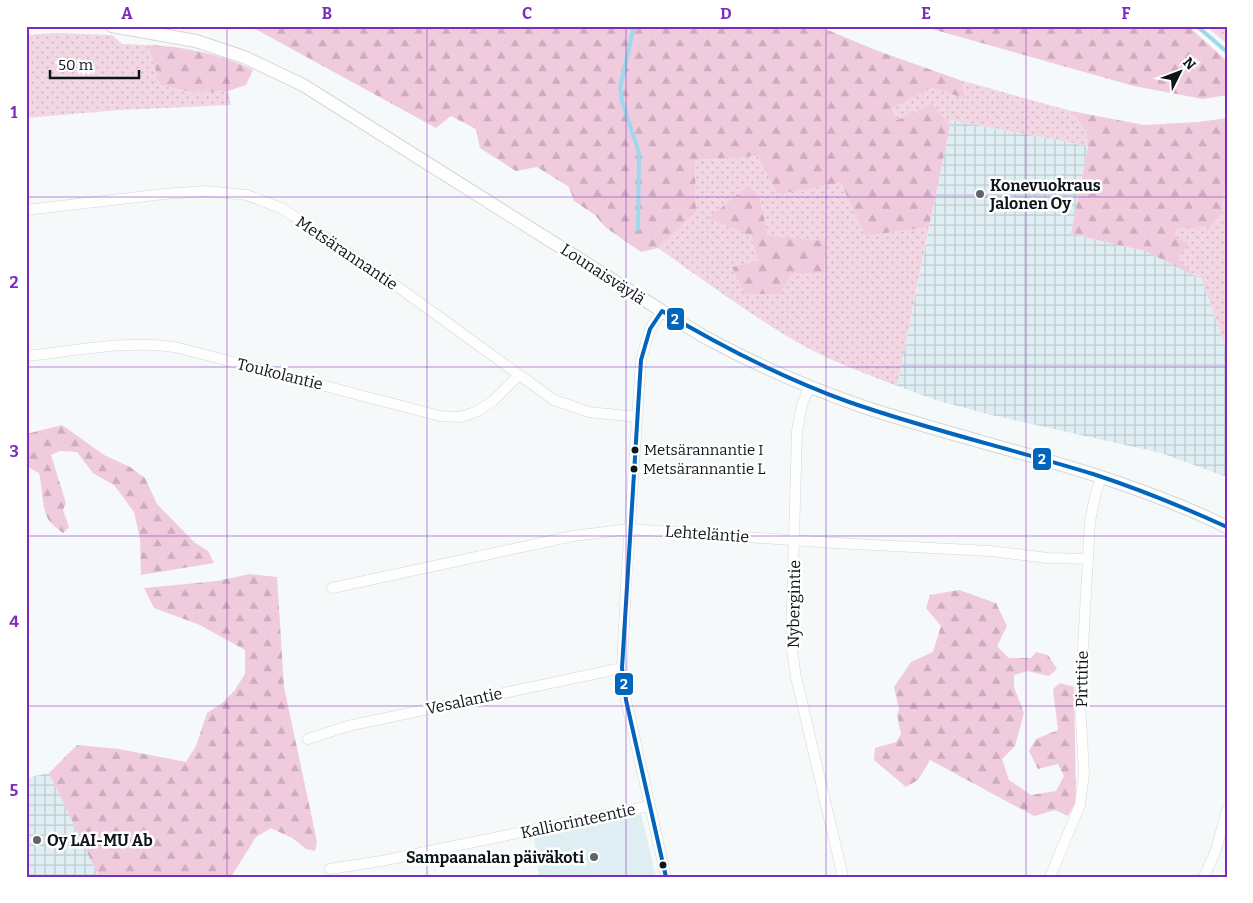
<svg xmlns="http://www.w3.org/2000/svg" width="1253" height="903" viewBox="0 0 1253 903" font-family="Bitter,serif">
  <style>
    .built { fill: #dfeef3 }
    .industrial { fill: url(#industrial-grid) }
    .green { fill: url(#green-dots); fill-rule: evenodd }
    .forest { fill: url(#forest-firs) }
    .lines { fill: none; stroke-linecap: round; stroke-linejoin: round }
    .stream { stroke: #9cd9ed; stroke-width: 4 }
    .minor-casing { stroke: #d1d7d9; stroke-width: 11 }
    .tertiary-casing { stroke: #d1d7d9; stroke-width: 14 }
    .minor { stroke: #fefefe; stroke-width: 10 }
    .tertiary { stroke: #fefefe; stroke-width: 12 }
    .bus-1-casing { stroke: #fff; stroke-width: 8 }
    .bus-1 { stroke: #0065bd; stroke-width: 4 }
    .grid { fill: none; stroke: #7b2cbf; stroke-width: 1; stroke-opacity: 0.55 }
    .poi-dot { fill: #5f6567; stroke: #fff; stroke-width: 2 }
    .bus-dot { fill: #0e1518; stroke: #fff; stroke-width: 2 }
    .labels { text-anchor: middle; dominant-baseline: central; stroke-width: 5; stroke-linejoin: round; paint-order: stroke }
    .bus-label { font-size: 15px; fill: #0e1518; stroke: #fff; text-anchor: start }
    .poi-label { font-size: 16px; font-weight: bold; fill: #0e1518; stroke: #fff; text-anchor: start }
    .street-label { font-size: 16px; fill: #0e1518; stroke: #fff }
    .line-badge { stroke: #fff; stroke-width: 2 }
    .badge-label { font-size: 14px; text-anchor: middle; font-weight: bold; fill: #fff }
    .neatline { fill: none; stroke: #7b2cbf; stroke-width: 2 }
    .grid-label { font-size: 16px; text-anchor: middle; font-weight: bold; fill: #7b2cbf }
  </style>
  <defs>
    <pattern id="industrial-grid" width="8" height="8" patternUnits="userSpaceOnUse" patternTransform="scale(1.25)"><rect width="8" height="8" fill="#dfeef3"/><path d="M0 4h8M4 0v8" fill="none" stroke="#becbd0"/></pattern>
    <pattern id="green-dots" width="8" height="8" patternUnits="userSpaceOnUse" patternTransform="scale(1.25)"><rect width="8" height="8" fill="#f2d7e3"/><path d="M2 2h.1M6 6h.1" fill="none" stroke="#ceb8c2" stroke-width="1.8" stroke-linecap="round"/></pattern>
    <pattern id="forest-firs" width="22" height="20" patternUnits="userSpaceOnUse" patternTransform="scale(1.25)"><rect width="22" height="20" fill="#f0cbdd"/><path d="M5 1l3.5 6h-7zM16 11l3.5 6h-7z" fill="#cdadbd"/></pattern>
  </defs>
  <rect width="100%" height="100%" fill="#f5f9fa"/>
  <polygon class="built" points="641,814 656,877 539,877 534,837"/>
  <g class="industrial">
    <polygon points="951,120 1088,146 1071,234 1145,251 1202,279 1227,352 1227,477 1161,453 987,414 939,401 897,386"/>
    <polygon points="49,773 99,877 26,877 26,778"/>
  </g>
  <g class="green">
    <polygon points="1206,26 1227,26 1227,44"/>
    <polygon points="56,33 112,35 122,44 148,45 160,85 193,93 228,91 231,105 120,110 26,118 26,35"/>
    <polygon points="960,80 1071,111 1086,131 1088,146 951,120 950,126 932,105 897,120 892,107 932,88 967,99"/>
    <path d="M759,156L777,193L841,183L865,236L929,227L897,386C865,373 832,362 802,345C751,316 705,281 658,248L696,212L695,160ZM760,200L768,236L745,294L758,261L751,236Z"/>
    <path d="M1227,185V352L1202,279C1195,276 1180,264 1177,258C1174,250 1175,237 1175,229L1210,227L1223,213L1224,191Z"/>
  </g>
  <g class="forest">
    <polygon points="250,26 818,26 878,51 960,80 967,99 932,88 892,108 897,120 932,104 950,126 929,227 865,236 841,183 777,194 759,156 695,160 696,212 658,248 641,252 605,227 595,215 574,201 569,187 537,167 516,171 480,148 476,129 451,116 436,128"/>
    <polygon points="921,26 1188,26 1227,61 1227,95 1203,99 1134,86"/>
    <path d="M148,45C183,46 220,54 253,70L246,85L228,91L194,93L160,85Z"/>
    <polygon points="1071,111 1144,125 1199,122 1227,118 1227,185 1224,191 1223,213 1210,227 1175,229 1175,237 1189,244 1177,258 1195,276 1145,251 1071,234 1088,146 1086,131"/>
    <polygon points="749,185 760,200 768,236 825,241 824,273 792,273 779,294 745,294 732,267 758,261 751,236 709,218"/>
    <path d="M62,425L104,455L130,467L145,478L157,504L194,542L208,551L214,563L141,575L140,539L134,512L114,485L93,473L77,452L60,451L51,455L66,503L63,510L69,527L63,533C58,529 51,524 48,519C41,505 43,487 39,473L26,466V434Z"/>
    <polygon points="250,574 277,577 284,687 317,842 315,851 306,849 294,839 271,828 256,837 231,877 99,877 49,773 77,745 119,749 186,762 196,746 207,713 221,704 234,691 245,674 245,650 200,625 154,608 144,588 217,581"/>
    <polygon points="959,590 996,603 1007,626 997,646 1009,658 1031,658 1036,652 1048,655 1057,669 1049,676 1027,671 1014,675 1014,687 1024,713 1015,746 1002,759 1009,780 1031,795 1056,791 1064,776 1058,764 1038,769 1029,751 1036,739 1058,730 1053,689 1060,683 1074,687 1076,802 1068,816 1055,810 1034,816 930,760 918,780 906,787 874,760 875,748 896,742 901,734 897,715 899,709 894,687 911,662 933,652 941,626 926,608 930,595"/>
  </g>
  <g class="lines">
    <g class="stream">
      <polyline points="634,26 620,88 622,101 639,153 638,229"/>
      <polyline points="1197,26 1227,52"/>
    </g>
    <defs>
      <g id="minor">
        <polyline points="26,210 164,194 206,191 247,195 283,209 398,287 554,400 589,412 637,417"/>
        <polyline points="662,311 650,329 641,360 626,584 622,668 626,700 666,877"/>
        <path d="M26,356C75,351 131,339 179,348L440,416L461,417L478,411L493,401L518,376"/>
        <polyline points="809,387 802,405 797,431 791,644 796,677 843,877"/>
        <polyline points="332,588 573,536 629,529 835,543 990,551 1048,558 1088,559"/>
        <polyline points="308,739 348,726 622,668"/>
        <polyline points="330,869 381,861 649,806"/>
        <polyline points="1050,877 1080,805 1084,773 1080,702 1090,521 1096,492 1101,478"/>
        <polyline points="1204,877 1216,850 1227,810"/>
      </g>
      <path id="tertiary" d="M112,26L196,41L244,57L303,85L662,311C679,321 696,333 714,342C763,368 814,390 867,408C987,447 1113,471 1227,527"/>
    </defs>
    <use href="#minor" class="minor-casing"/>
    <use href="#tertiary" class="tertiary-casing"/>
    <use href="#minor" class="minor"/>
    <use href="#tertiary" class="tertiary"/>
    <defs>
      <path id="bus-1" d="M666,877L626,700L622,668L641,360L650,329L662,311C722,347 783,378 849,402C929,430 1012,449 1093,474C1139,489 1183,507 1227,527"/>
    </defs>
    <use href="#bus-1" class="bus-1-casing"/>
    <use href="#bus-1" class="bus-1"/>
  </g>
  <path class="grid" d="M227,26V877M427,26V877M626,26V877M826,26V877M1026,26V877M26,197H1227M26,367H1227M26,536H1227M26,706H1227"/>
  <g class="poi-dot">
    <circle cx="980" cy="194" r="5"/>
    <circle cx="37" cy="840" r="5"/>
    <circle cx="594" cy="857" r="5"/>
  </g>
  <g class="bus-dot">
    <circle cx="635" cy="450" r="4.5"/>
    <circle cx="634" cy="469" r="4.5"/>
    <circle cx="663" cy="865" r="4.5"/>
  </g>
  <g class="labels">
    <g class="bus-label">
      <text x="644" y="450">Metsärannantie I</text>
      <text x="643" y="469">Metsärannantie L</text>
    </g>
    <g class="poi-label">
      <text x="990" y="185">Konevuokraus<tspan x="990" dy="18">Jalonen Oy</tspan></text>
      <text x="47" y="840">Oy LAI-MU Ab</text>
      <text x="584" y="857" text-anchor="end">Sampaanalan päiväkoti</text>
    </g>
    <g class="street-label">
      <text transform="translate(347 253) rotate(34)">Metsärannantie</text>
      <text transform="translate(603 274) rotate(33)">Lounaisväylä</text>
      <text transform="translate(280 374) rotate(14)">Toukolantie</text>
      <text transform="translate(707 534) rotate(4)">Lehteläntie</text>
      <text transform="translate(794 604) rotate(-89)">Nybergintie</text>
      <text transform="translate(1082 679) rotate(-89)">Pirttitie</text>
      <text transform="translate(464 701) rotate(-12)">Vesalantie</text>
      <text transform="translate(578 821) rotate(-12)">Kalliorinteentie</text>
    </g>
  </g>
  <g class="line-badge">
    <rect x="666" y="307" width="19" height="24" rx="5" fill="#0065bd"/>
    <rect x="1032" y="447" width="20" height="24" rx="5" fill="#0065bd"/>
    <rect x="614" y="672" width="20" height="24" rx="5" fill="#0065bd"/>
  </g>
  <g class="badge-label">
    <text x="675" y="324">2</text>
    <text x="1042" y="464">2</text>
    <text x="624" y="689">2</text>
  </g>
  <rect width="1253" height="903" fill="none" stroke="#ffffff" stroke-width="55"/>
  <g transform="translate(1180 72) rotate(48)" stroke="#ffffff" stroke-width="4" paint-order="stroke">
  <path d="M0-4L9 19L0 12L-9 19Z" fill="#0e1518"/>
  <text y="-8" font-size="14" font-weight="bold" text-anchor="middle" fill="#0e1518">N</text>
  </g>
  <path d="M50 70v8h89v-8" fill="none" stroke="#0e1518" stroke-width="2.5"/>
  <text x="58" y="70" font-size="15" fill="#0e1518" stroke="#ffffff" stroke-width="4" paint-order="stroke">50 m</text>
  <rect x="28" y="28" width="1198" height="848" class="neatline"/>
  <g class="grid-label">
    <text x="127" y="19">A</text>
    <text x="327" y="19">B</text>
    <text x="527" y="19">C</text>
    <text x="726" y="19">D</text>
    <text x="926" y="19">E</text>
    <text x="1126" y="19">F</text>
    <text x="14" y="118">1</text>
    <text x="14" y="288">2</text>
    <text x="14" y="457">3</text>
    <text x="14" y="627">4</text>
    <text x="14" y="796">5</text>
  </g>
</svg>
